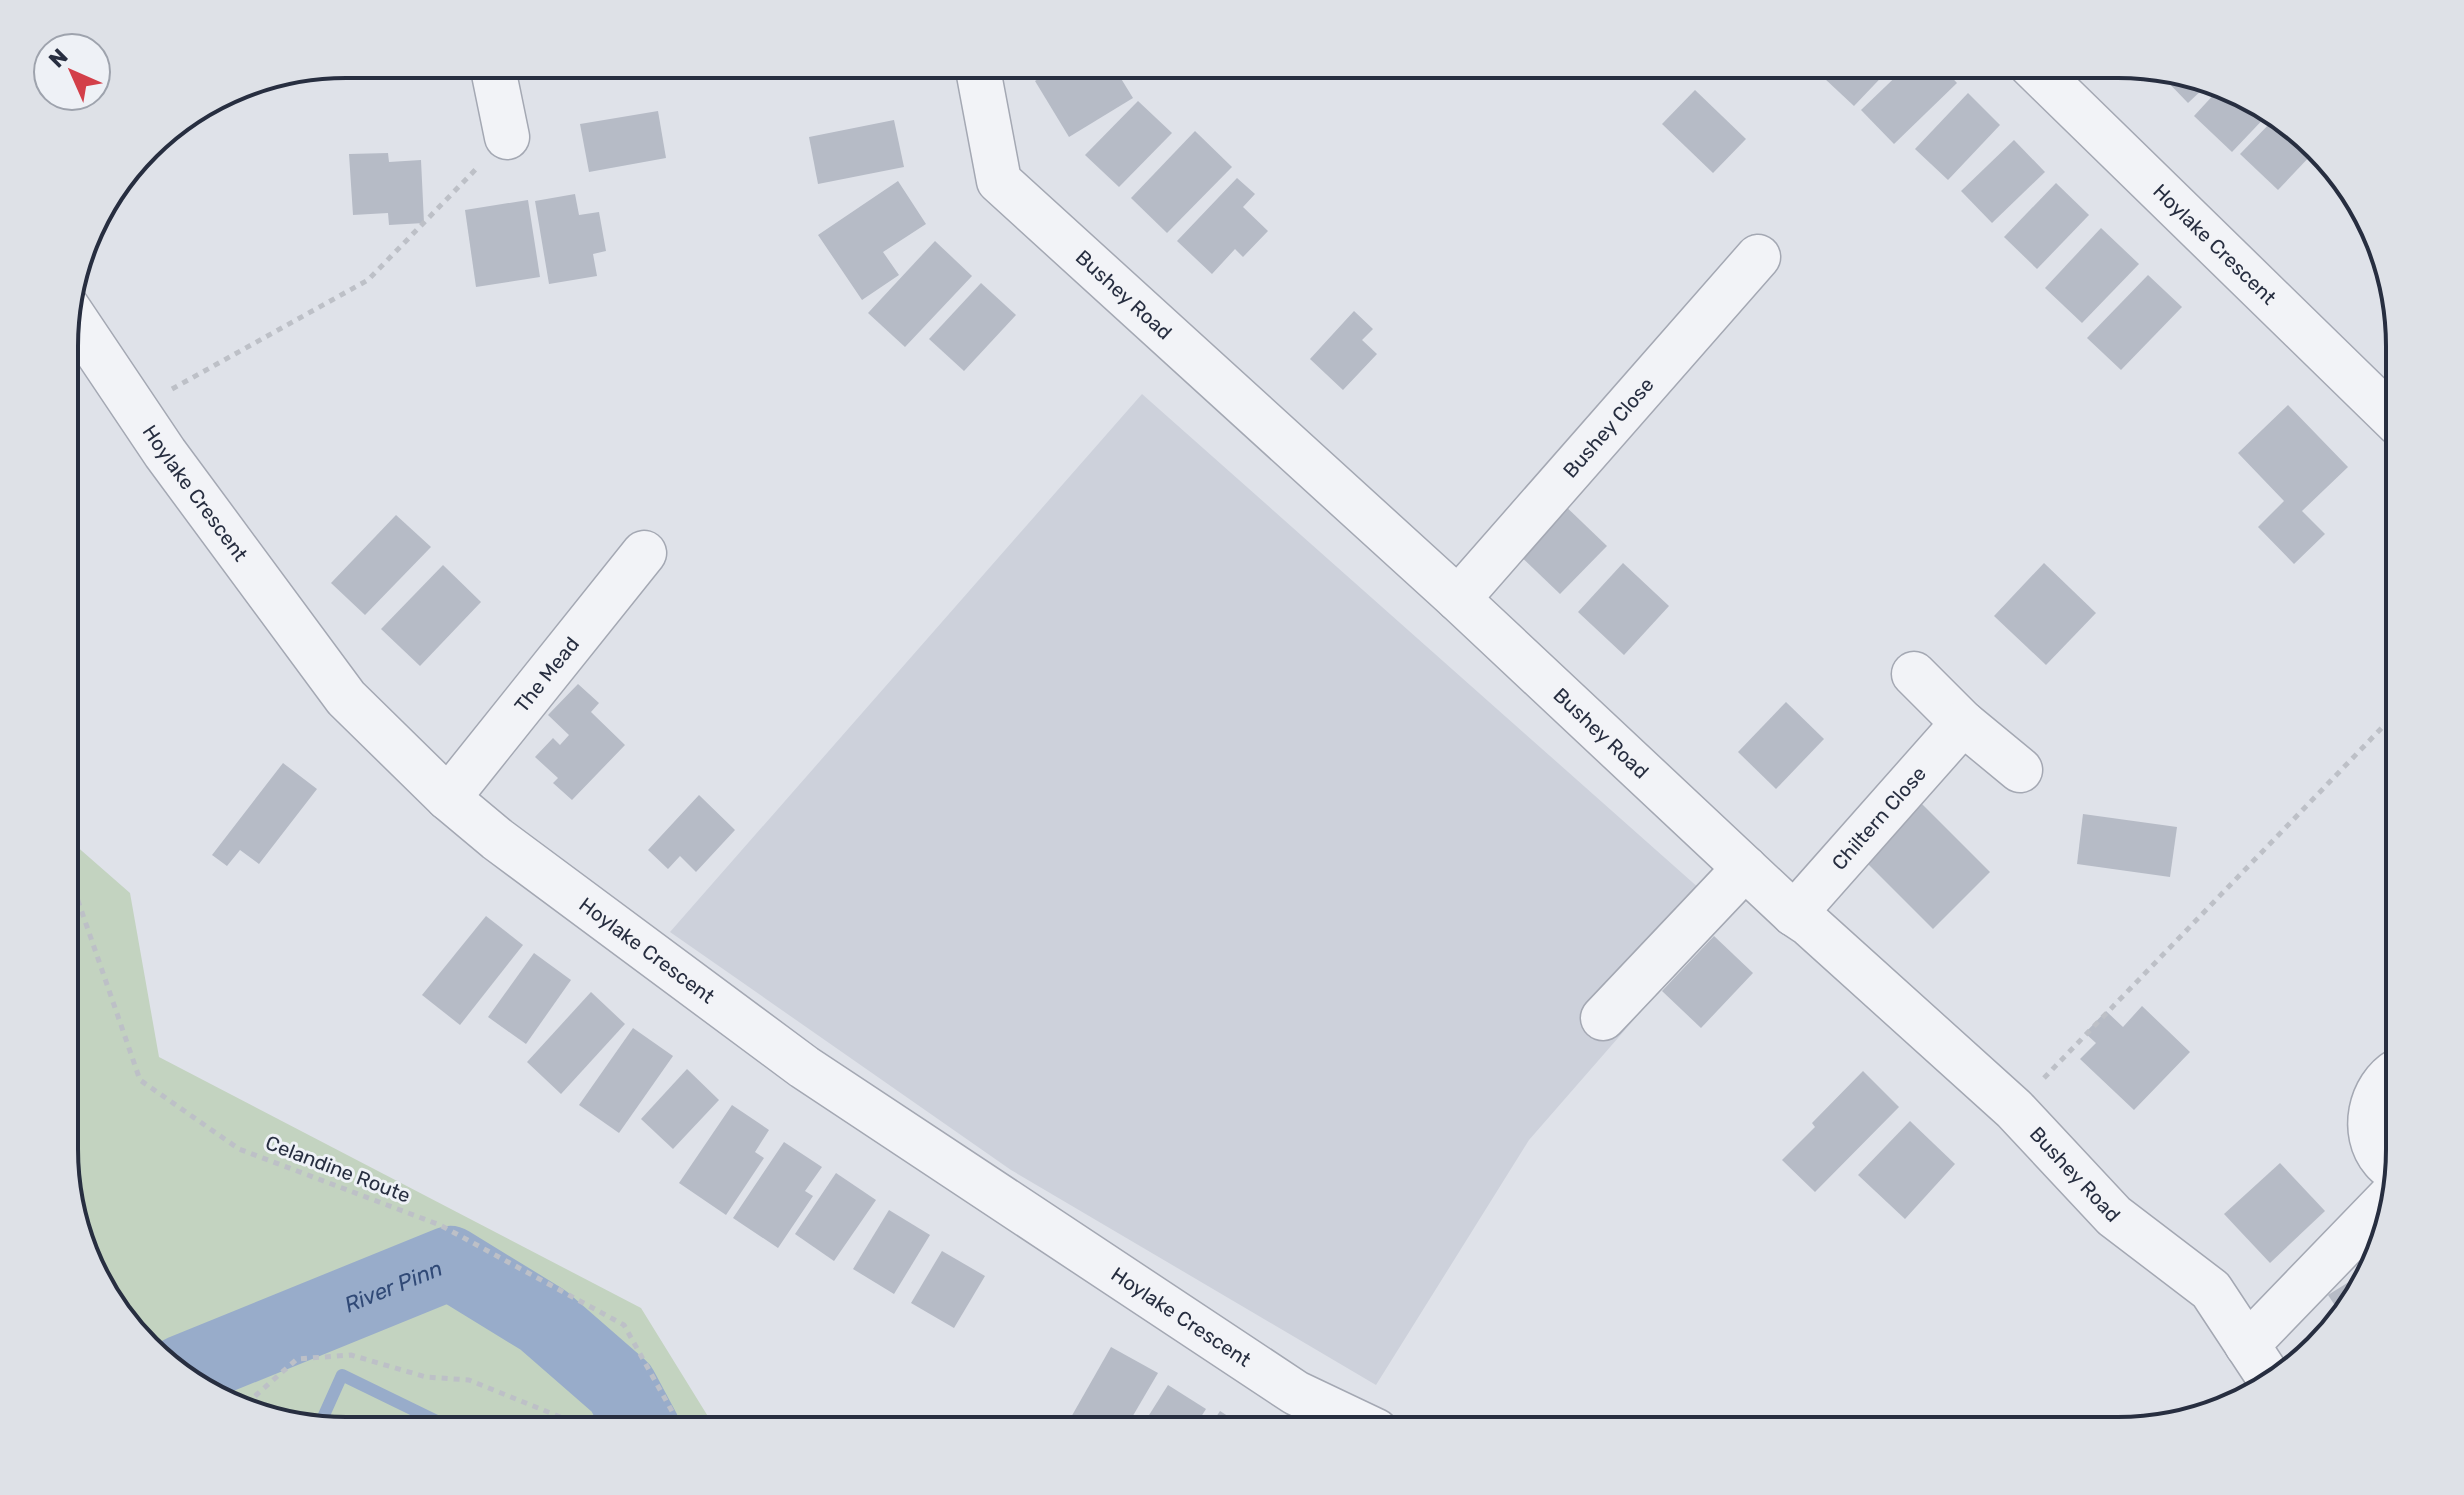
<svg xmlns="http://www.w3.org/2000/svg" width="2464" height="1495" viewBox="0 0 2464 1495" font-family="Rubik,sans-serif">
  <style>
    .built { fill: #cdd1db }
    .green { fill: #c3d3c0 }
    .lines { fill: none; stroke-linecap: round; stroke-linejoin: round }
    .stream { stroke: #98acca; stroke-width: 12 }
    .river { stroke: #98acca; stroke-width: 74 }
    .building { fill: #b6bbc6 }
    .minor-casing { stroke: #a4a8b3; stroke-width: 47 }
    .path { stroke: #bdc0c7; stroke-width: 5; stroke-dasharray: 6 6; stroke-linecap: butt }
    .minor { stroke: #f2f3f7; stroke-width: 44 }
    .labels { text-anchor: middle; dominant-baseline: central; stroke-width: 6; stroke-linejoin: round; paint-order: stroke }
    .street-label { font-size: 20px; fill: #272e40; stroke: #eef1f6 }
    .water-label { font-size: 22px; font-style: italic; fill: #304976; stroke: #eef1f6 }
    .rim { fill: none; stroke: #272e40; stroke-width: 4 }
  </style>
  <rect width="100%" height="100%" fill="#dfe2e9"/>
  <polygon class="built" points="1142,394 1727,913 1529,1140 1376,1385 1011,1170 670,932"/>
  <polygon class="green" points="66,837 130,893 159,1057 641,1308 717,1431 345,1431 204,1393 111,1305 66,1186"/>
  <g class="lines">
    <polyline class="stream" points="320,1424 342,1375 457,1431"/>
    <path class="river" id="s1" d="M182,1372L450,1263L543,1320L621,1388L644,1431"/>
  </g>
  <g class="building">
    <polygon points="1063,64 1112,64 1133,98 1069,137 1035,81"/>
    <polygon points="1809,64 1894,64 1854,106"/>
    <polygon points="1909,64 1939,64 1957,83 1894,144 1861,110"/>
    <polygon points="2162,76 2205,87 2188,103"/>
    <polygon points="1695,90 1746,139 1713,173 1662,124"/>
    <polygon points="2217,91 2259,102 2270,112 2232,152 2194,116"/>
    <polygon points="1968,93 2000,125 1948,180 1915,149"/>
    <polygon points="1138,101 1172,133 1119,187 1085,155"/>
    <polygon points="658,111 666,158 589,172 580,124"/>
    <polygon points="2276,117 2313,153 2278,190 2240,154"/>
    <polygon points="894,120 904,167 818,184 809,137"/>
    <polygon points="1195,131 1232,167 1167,233 1131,198"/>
    <polygon points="2014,140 2045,172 1992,223 1961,191"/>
    <polygon points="388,153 389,162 421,160 424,223 389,225 388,213 353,215 349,154"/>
    <polygon points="1237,178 1255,194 1243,207 1268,231 1243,257 1235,249 1212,274 1177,241"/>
    <polygon points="898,181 926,224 883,252 899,275 862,300 818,235"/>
    <polygon points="2056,183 2089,215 2037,269 2004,237"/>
    <polygon points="575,194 579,215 599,212 606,251 593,254 597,276 549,284 535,201"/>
    <polygon points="528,200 540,277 476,287 465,210"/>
    <polygon points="2101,228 2139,264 2082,323 2045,288"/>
    <polygon points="935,241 972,276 905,347 868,313"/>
    <polygon points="2148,275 2182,307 2121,370 2087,338"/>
    <polygon points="981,283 1016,315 964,371 929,339"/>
    <polygon points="1354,311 1373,329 1362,340 1377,354 1343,390 1310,359"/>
    <polygon points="2288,405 2348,467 2302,511 2325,534 2294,564 2258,527 2284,501 2238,453"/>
    <polygon points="1558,499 1607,546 1560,594 1512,548"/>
    <polygon points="396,515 431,547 365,615 331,583"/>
    <polygon points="1623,563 1669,606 1624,655 1578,612"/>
    <polygon points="2044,563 2096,613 2046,665 1994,616"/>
    <polygon points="443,565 481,602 420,666 381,629"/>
    <polygon points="578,684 599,703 591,712 625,745 572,800 553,783 558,778 535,757 553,738 560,745 569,735 548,715"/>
    <polygon points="1786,702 1824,739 1776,789 1738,752"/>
    <polygon points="283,763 317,789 259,864 240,850 227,866 212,855"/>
    <polygon points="1912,794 1990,872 1933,929 1855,851"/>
    <polygon points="699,795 735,830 696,872 680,856 668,869 648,850"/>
    <polygon points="2083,814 2177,827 2170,877 2077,864"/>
    <polygon points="486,916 523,945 460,1025 422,995"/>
    <polygon points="1714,936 1753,973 1701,1028 1662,991"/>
    <polygon points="534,953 571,980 526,1044 488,1017"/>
    <polygon points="591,992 625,1024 561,1094 527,1062"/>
    <polygon points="2142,1006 2190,1052 2134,1110 2080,1059 2096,1043 2085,1033 2106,1011 2123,1027"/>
    <polygon points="633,1028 673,1056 619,1133 579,1105"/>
    <polygon points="687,1069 719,1100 673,1149 641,1119"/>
    <polygon points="1863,1071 1899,1107 1815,1192 1782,1160 1815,1127 1812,1123"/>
    <polygon points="732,1105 769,1130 755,1152 764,1158 726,1215 679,1183"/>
    <polygon points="1910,1121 1955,1164 1905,1219 1858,1175"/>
    <polygon points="784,1142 822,1167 805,1191 813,1196 778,1248 733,1218"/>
    <polygon points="2280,1163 2325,1211 2270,1263 2224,1214"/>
    <polygon points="836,1173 876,1200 834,1261 795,1234"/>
    <polygon points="889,1210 930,1235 894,1294 853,1269"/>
    <polygon points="942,1251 985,1276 954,1328 911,1303"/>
    <polygon points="2368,1270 2362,1290 2340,1313 2328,1295"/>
    <polygon points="1111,1347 1158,1373 1124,1431 1090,1431 1070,1419"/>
    <polygon points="1168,1385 1206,1409 1192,1431 1139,1431"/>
    <polygon points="1220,1411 1251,1431 1207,1431"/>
  </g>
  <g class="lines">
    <defs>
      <g id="minor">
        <polyline points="492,64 507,137"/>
        <path id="s2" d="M977,64L999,181L1458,599L1794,914L1809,924L2014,1109L2114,1216L2211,1290L2271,1381"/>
        <path id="s3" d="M2030,64L2399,424"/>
        <path id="s4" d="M67,307L165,453L346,698L448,798L497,839L804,1067L1296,1393L1376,1431"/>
        <path id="s5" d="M1458,599L1758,257"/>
        <polyline points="1914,674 1963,723 2020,770"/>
        <path id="s6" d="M448,798L644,553"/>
        <path id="s7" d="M1794,914L1963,723"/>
        <polyline points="1603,1018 1745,868"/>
        <path d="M2398,1173C2393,1169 2387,1165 2383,1160C2360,1133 2370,1087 2399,1070"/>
        <polyline points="2247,1345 2390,1197"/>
      </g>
    </defs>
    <use href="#minor" class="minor-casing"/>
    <g class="path">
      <polyline points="172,389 368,280 478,167"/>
      <polyline points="66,866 140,1080 239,1149 440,1225 624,1325 683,1431"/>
      <polyline points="2044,1078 2399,710"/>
      <polyline points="246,1404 297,1359 351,1355 426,1377 469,1380 595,1431"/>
    </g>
    <use href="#minor" class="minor"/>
  </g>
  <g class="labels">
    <g class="street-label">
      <text stroke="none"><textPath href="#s3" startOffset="258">Hoylake Crescent</textPath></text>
      <text stroke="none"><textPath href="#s2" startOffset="288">Bushey Road</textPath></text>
      <text stroke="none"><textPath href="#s5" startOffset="228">Bushey Close</textPath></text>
      <text stroke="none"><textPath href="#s4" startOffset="226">Hoylake Crescent</textPath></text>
      <text stroke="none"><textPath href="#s6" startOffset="158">The Mead</textPath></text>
      <text stroke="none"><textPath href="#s2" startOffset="936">Bushey Road</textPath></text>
      <text stroke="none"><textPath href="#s7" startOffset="128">Chiltern Close</textPath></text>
      <text stroke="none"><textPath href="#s4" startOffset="874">Hoylake Crescent</textPath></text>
      <text transform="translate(338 1169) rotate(21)">Celandine Route</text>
      <text stroke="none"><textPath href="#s2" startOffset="1584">Bushey Road</textPath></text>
      <text stroke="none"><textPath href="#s4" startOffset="1522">Hoylake Crescent</textPath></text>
    </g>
    <g class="water-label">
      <text stroke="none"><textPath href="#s1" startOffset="228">River Pinn</textPath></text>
    </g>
  </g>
  <path d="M0 0H2464V1495H0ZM346 78H2118A268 268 0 0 1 2386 346V1149A268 268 0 0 1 2118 1417H346A268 268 0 0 1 78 1149V346A268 268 0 0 1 346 78Z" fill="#dee1e7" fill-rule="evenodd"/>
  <path class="rim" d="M346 78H2118A268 268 0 0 1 2386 346V1149A268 268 0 0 1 2118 1417H346A268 268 0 0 1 78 1149V346A268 268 0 0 1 346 78Z"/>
  <g transform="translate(72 72) rotate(315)"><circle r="38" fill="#eef1f6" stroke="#9ea3ad" stroke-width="2"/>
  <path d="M0-6L14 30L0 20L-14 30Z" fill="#d33f49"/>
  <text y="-12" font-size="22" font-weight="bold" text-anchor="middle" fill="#272e40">N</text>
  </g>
</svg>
